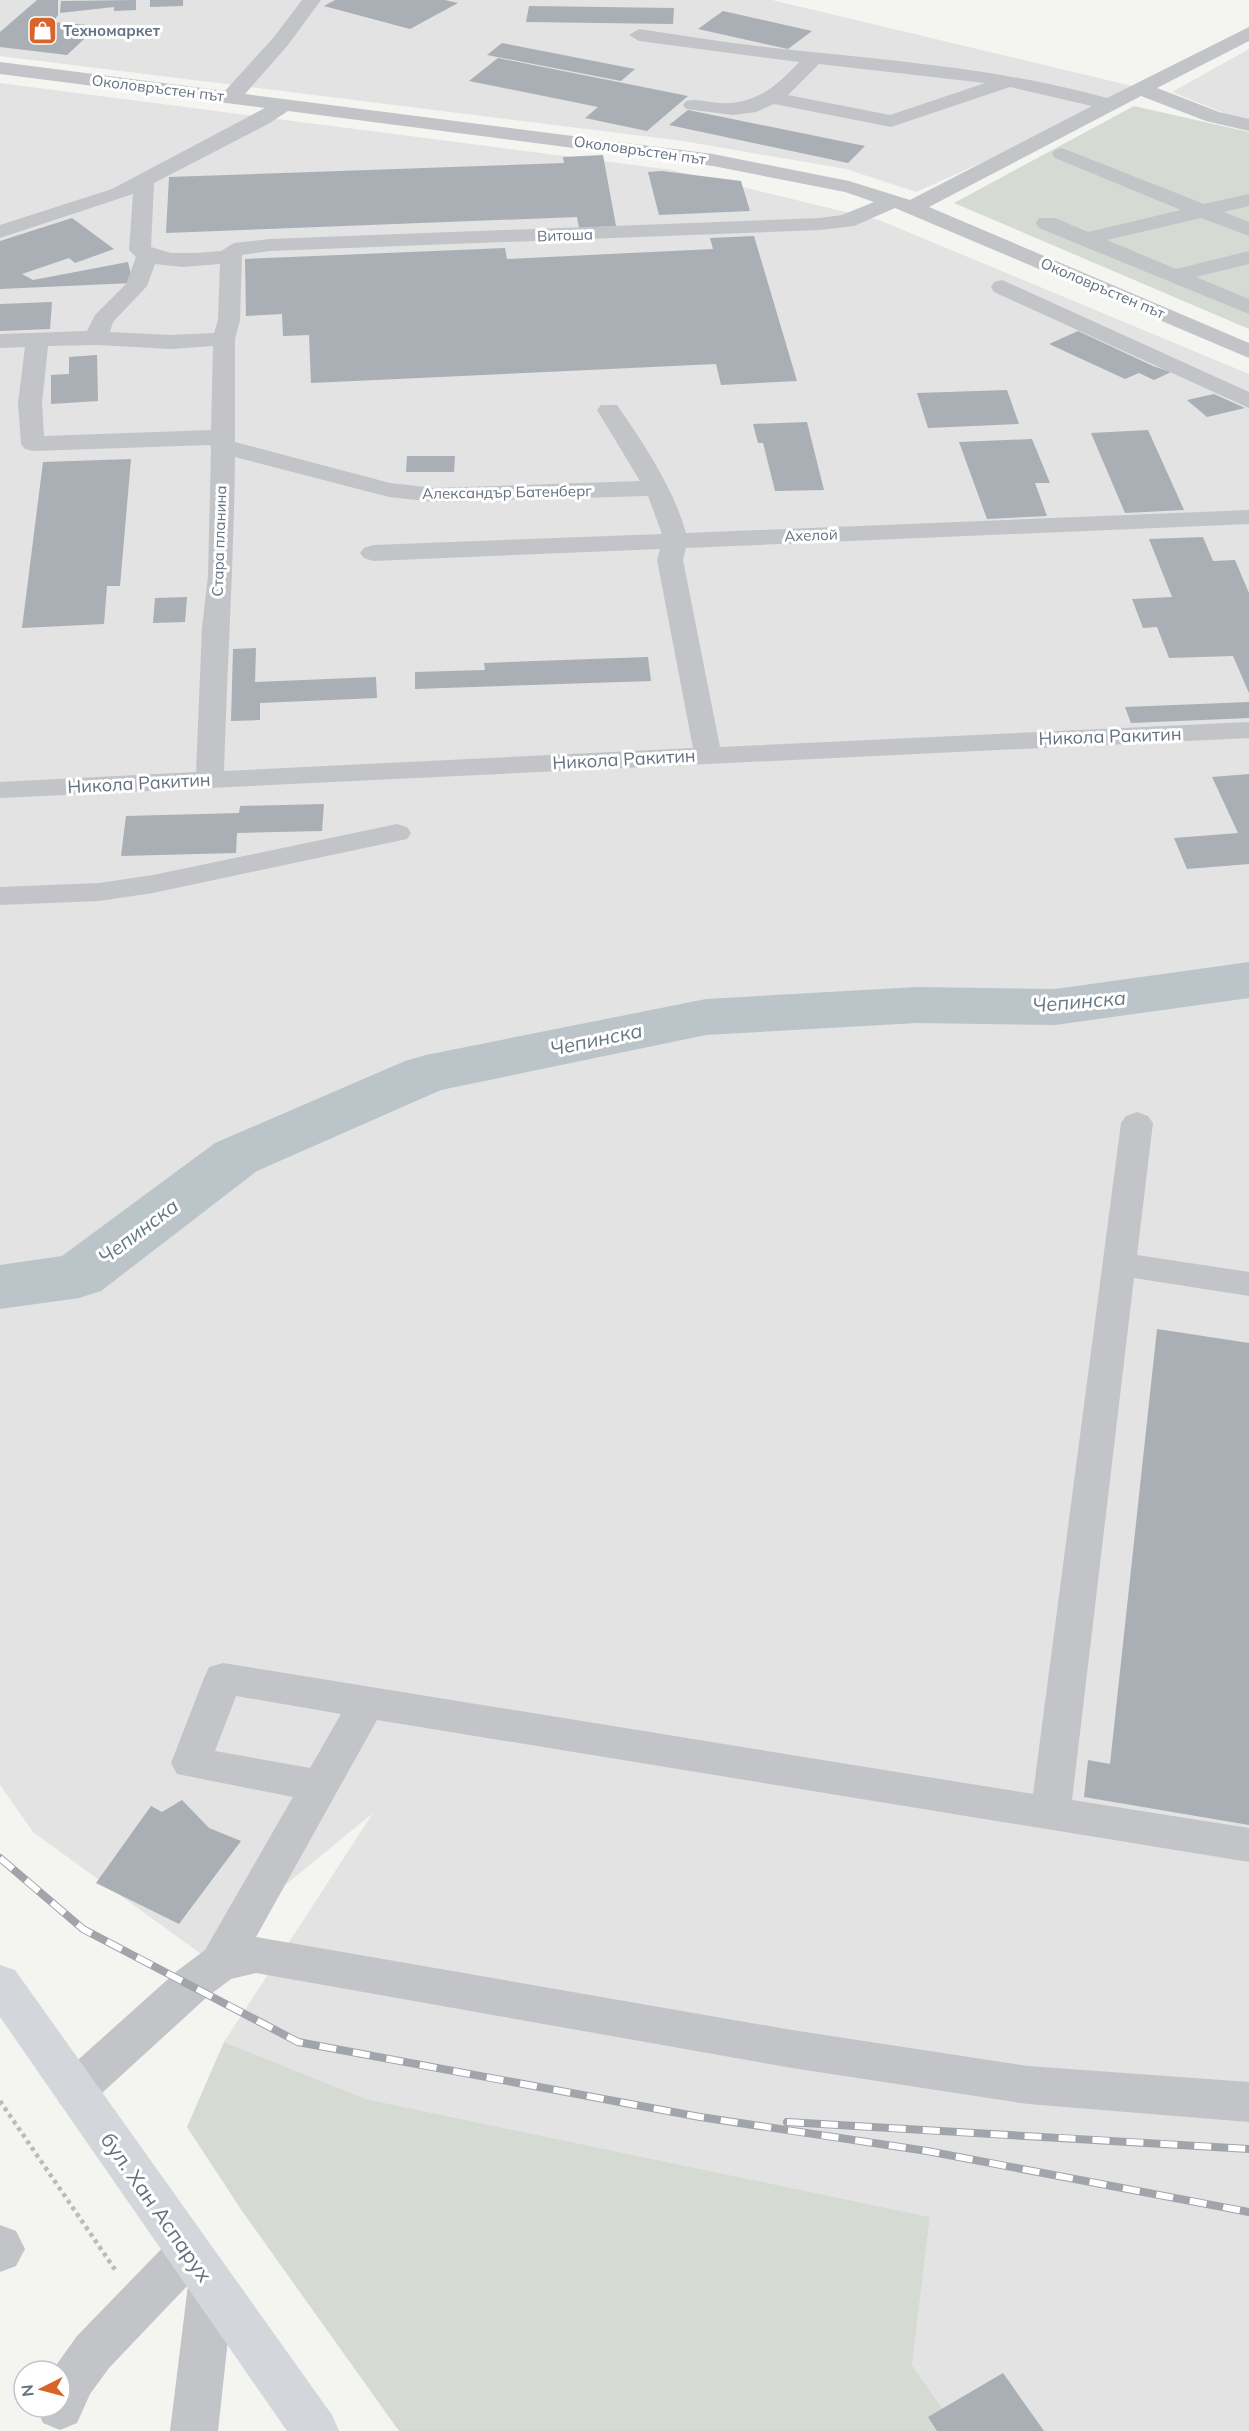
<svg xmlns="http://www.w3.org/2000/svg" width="1249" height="2431" viewBox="0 0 1249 2431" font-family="Mulish,sans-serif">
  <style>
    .built { fill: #e2e3e2 }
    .green { fill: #d5dbd2 }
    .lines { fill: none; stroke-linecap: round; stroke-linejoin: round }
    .river { fill: #bbc4c9; fill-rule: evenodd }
    .building { fill: #a9afb5 }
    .path { stroke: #b9bbbd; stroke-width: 4.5; stroke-dasharray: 4 4; stroke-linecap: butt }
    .minor { fill: #c2c4c8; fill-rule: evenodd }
    .major { fill: #d3d7db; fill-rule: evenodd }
    .rail-casing { stroke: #a1a5ab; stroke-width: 8 }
    .rail { stroke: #fff; stroke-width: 6; stroke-dasharray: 17; stroke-linecap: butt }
    .labels { text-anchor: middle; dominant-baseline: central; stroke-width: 6; stroke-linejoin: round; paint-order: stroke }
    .far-poi-label { font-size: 15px; font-weight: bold; fill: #657180; stroke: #fff; text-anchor: start }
    .far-street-label { font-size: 15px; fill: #657180; stroke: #fff }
    .street-label { font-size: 18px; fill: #657180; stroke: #fff }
    .water-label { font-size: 20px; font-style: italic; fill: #657985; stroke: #fff }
    .near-street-label { font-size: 21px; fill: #657180; stroke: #fff }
  </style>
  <rect width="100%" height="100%" fill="#f4f4f1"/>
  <g class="built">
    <polygon points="0,0 772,0 1132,86 1050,132 916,192 846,169 683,141 0,56"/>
    <polygon points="1249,49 1249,123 1172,92"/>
    <polygon points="0,83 672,170 879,220 1249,374 1249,2431 958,2431 912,2365 930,2217 366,2099 224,2042 373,1813 201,1954 33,1832 0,1785"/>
  </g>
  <g class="green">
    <polygon points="1134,106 1249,132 1249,329 954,203"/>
    <polygon points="224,2042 366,2099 930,2217 912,2365 958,2431 399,2431 242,2211 187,2127"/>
  </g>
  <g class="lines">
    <polygon class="river" points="1249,962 1249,998 1055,1025 917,1023 706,1035 441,1090 257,1171 101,1291 79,1298 0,1309 0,1265 62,1256 215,1143 405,1061 426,1055 706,999 917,987 1055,989"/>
  </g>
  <g class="building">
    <polygon points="37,0 58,0 58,15 53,22 98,26 67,55 0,47 0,32"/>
    <polygon points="136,0 136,10 114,11 114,7 60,13 61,1"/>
    <polygon points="150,0 183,0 183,6 150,7"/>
    <polygon points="335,0 445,0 458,3 410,29 324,6"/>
    <polygon points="529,6 674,8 673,24 526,22"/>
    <polygon points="723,11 812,31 788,49 698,29"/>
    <polygon points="502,43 635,69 621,81 487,55"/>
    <polygon points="498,58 688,96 647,131 585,118 598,107 469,81"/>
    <polygon points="688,110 865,146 848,163 669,125"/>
    <polygon points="603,155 616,226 579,228 577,217 166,233 169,177 564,163 563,157"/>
    <polygon points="662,171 741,181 750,211 659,215 648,172"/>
    <polygon points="72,218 114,249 75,263 69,258 22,274 33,280 128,262 133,283 0,289 0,241"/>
    <polygon points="754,236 797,381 721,385 716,364 311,383 309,335 283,336 282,314 246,316 245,259 505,248 507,259 713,249 710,238"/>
    <polygon points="52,302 50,329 0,331 0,304"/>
    <polygon points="1078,331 1153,366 1171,372 1154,380 1139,373 1125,379 1049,344"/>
    <polygon points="97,355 98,401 51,404 51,375 69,374 69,357"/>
    <polygon points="1007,390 1019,424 928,428 917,393"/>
    <polygon points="1214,394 1245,408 1207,417 1187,400"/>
    <polygon points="807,422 824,490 775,491 763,443 758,443 753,424"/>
    <polygon points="1148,430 1184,510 1125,513 1091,433"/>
    <polygon points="1032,439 1050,483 1035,483 1047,516 987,519 959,442"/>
    <polygon points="407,456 455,456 454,472 406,472"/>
    <polygon points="131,459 120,586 107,586 104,624 22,628 43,462"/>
    <polygon points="1203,537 1213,561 1235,560 1249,593 1249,693 1233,656 1169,658 1157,627 1143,628 1132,599 1172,597 1149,539"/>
    <polygon points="187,597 185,622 153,623 155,598"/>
    <polygon points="256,648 255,682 376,677 377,698 260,703 260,720 231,721 233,649"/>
    <polygon points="648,657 651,681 415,689 415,672 485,670 484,663"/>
    <polygon points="1249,702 1249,718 1131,723 1125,707"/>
    <polygon points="1249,774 1249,864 1187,869 1174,838 1238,833 1212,777"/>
    <polygon points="324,804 322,831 237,833 236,853 121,856 126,816 239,813 240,806"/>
    <polygon points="1157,1329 1249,1343 1249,1825 1084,1797 1088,1760 1110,1764"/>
    <polygon points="182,1800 209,1828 241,1841 179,1924 96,1883 151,1806 162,1812"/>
    <polygon points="1003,2373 1044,2431 937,2431 928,2417"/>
  </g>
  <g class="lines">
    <polyline class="path" points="0,2101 116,2271"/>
    <g class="minor">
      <path d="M302,0H321L288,45L245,94L713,154L849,181L910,200L1092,106L1010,87L891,127L774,104L756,112L733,115L686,109L683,105L686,101C697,98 707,102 719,103C755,105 776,87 799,62L639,41L629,35L639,29C684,36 729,43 774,48C886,60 998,68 1107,98L1249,27V41L1157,88L1219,112L1249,119V131L1206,121L1141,96L929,207L1249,343V358L895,208L854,226L820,230L270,251L242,255L240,320L235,339V442L390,483L435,488L640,481L597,410L601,405H617C644,444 673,487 686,533L1249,510V524L686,548L683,560L720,747L1249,722V738L0,798V782L196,772L202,627L208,576L211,448L210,445L33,451L25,449L21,444L18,403L25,347L0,348V334L87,331L95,315L126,284L136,257L129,250L133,194L0,238V225L112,189L265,108L0,74V62L225,91L274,37ZM819,64L985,83L890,115L788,95ZM288,111L713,166L845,192L874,202L842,215L820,218L270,239L234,243L221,251L196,253H171L151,247L154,183L268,124ZM155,264L183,267L220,264L218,320L214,333L171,335L110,332L113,322L147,286ZM96,345L171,349L213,346L211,430L44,436L42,403L48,346ZM235,457L389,497L435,502L648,496L662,534L373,545L364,548L360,553L364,558L373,561L660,549L657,560L693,748L224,771C227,666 234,562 235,457Z"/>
      <polygon points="1062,148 1204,204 1249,194 1249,206 1224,212 1249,222 1249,236 1201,218 1107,240 1176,269 1249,251 1249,264 1196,277 1249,299 1249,314 1039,228 1036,223 1039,218 1055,218 1088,232 1181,210 1055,158 1052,154 1055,150"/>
      <polygon points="1002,280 1249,392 1249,408 994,292 991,287 994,282"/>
      <polygon points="397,824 407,827 411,833 407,839 153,893 99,901 0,905 0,887 99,883 153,875"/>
      <path d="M1137,1112L1148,1116L1153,1123L1137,1255L1249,1272V1296L1134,1278L1072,1800L1249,1828V1862L377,1720L256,1937L792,2030L1028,2066L1249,2082V2122L1028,2104L792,2068L256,1973L231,1979L207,1997L90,2104L75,2109L60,2104L53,2090L60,2076L177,1971L205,1950L293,1797L177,1774L171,1763L204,1678L209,1667L223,1663L1033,1794L1121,1123L1126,1116ZM236,1696L341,1714L310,1768L215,1751Z"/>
      <polygon points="0,2225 16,2231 25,2249 16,2266 0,2272"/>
      <polygon points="189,2231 205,2237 212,2252 206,2264 211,2262 227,2269 234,2284 218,2431 170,2431 188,2285 109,2368 90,2394 77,2423 60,2430 43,2423 36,2407 60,2407 60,2371 52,2371 77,2336 173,2237"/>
    </g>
    <polygon class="major" points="0,1965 15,1970 332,2415 339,2431 287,2431 0,2017"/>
    <defs>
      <g id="rail">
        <polyline points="0,1858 83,1929 298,2042 700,2117 927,2151 1249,2212"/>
        <polyline points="787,2122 1249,2149"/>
      </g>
    </defs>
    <use href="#rail" class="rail-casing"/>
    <use href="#rail" class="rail"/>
  </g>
  <defs>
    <symbol id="shop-square" viewBox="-11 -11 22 22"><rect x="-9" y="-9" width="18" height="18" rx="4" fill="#d9642b" stroke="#fff"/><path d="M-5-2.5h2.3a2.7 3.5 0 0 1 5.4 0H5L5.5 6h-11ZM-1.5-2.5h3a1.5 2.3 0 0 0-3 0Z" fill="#fff"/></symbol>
  </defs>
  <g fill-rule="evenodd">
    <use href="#shop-square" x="26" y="14" width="33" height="33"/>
  </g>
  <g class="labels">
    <g class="far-poi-label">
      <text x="63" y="30">Техномаркет</text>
    </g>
    <g class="far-street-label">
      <text transform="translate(158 88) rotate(7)">Околовръстен път</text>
      <text transform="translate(640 150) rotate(8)">Околовръстен път</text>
      <text transform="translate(565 235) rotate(-2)">Витоша</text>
      <text transform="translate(1103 288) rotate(23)">Околовръстен път</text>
      <text transform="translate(507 492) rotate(-1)">Александър Батенберг</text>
      <text transform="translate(811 535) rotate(-2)">Ахелой</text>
      <text transform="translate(219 541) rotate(-88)">Стара планина</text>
    </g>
    <g class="street-label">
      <text transform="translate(1110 736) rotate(-2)">Никола Ракитин</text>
      <text transform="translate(624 759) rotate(-3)">Никола Ракитин</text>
      <text transform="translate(139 783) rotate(-3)">Никола Ракитин</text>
    </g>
    <g class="water-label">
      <text transform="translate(1079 1001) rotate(-5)">Чепинска</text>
      <text transform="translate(596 1039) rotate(-12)">Чепинска</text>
      <text transform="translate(138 1231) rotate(-37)">Чепинска</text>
    </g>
    <g class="near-street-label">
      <text transform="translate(157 2207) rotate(55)">бул. Хан Аспарух</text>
    </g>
  </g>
  <g transform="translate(42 2389) rotate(264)"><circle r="28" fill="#ffffff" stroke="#c1c6cc" stroke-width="1.5"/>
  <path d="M0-4.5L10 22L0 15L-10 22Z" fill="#d9642b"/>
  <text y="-9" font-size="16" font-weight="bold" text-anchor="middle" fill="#657180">N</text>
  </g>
</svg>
